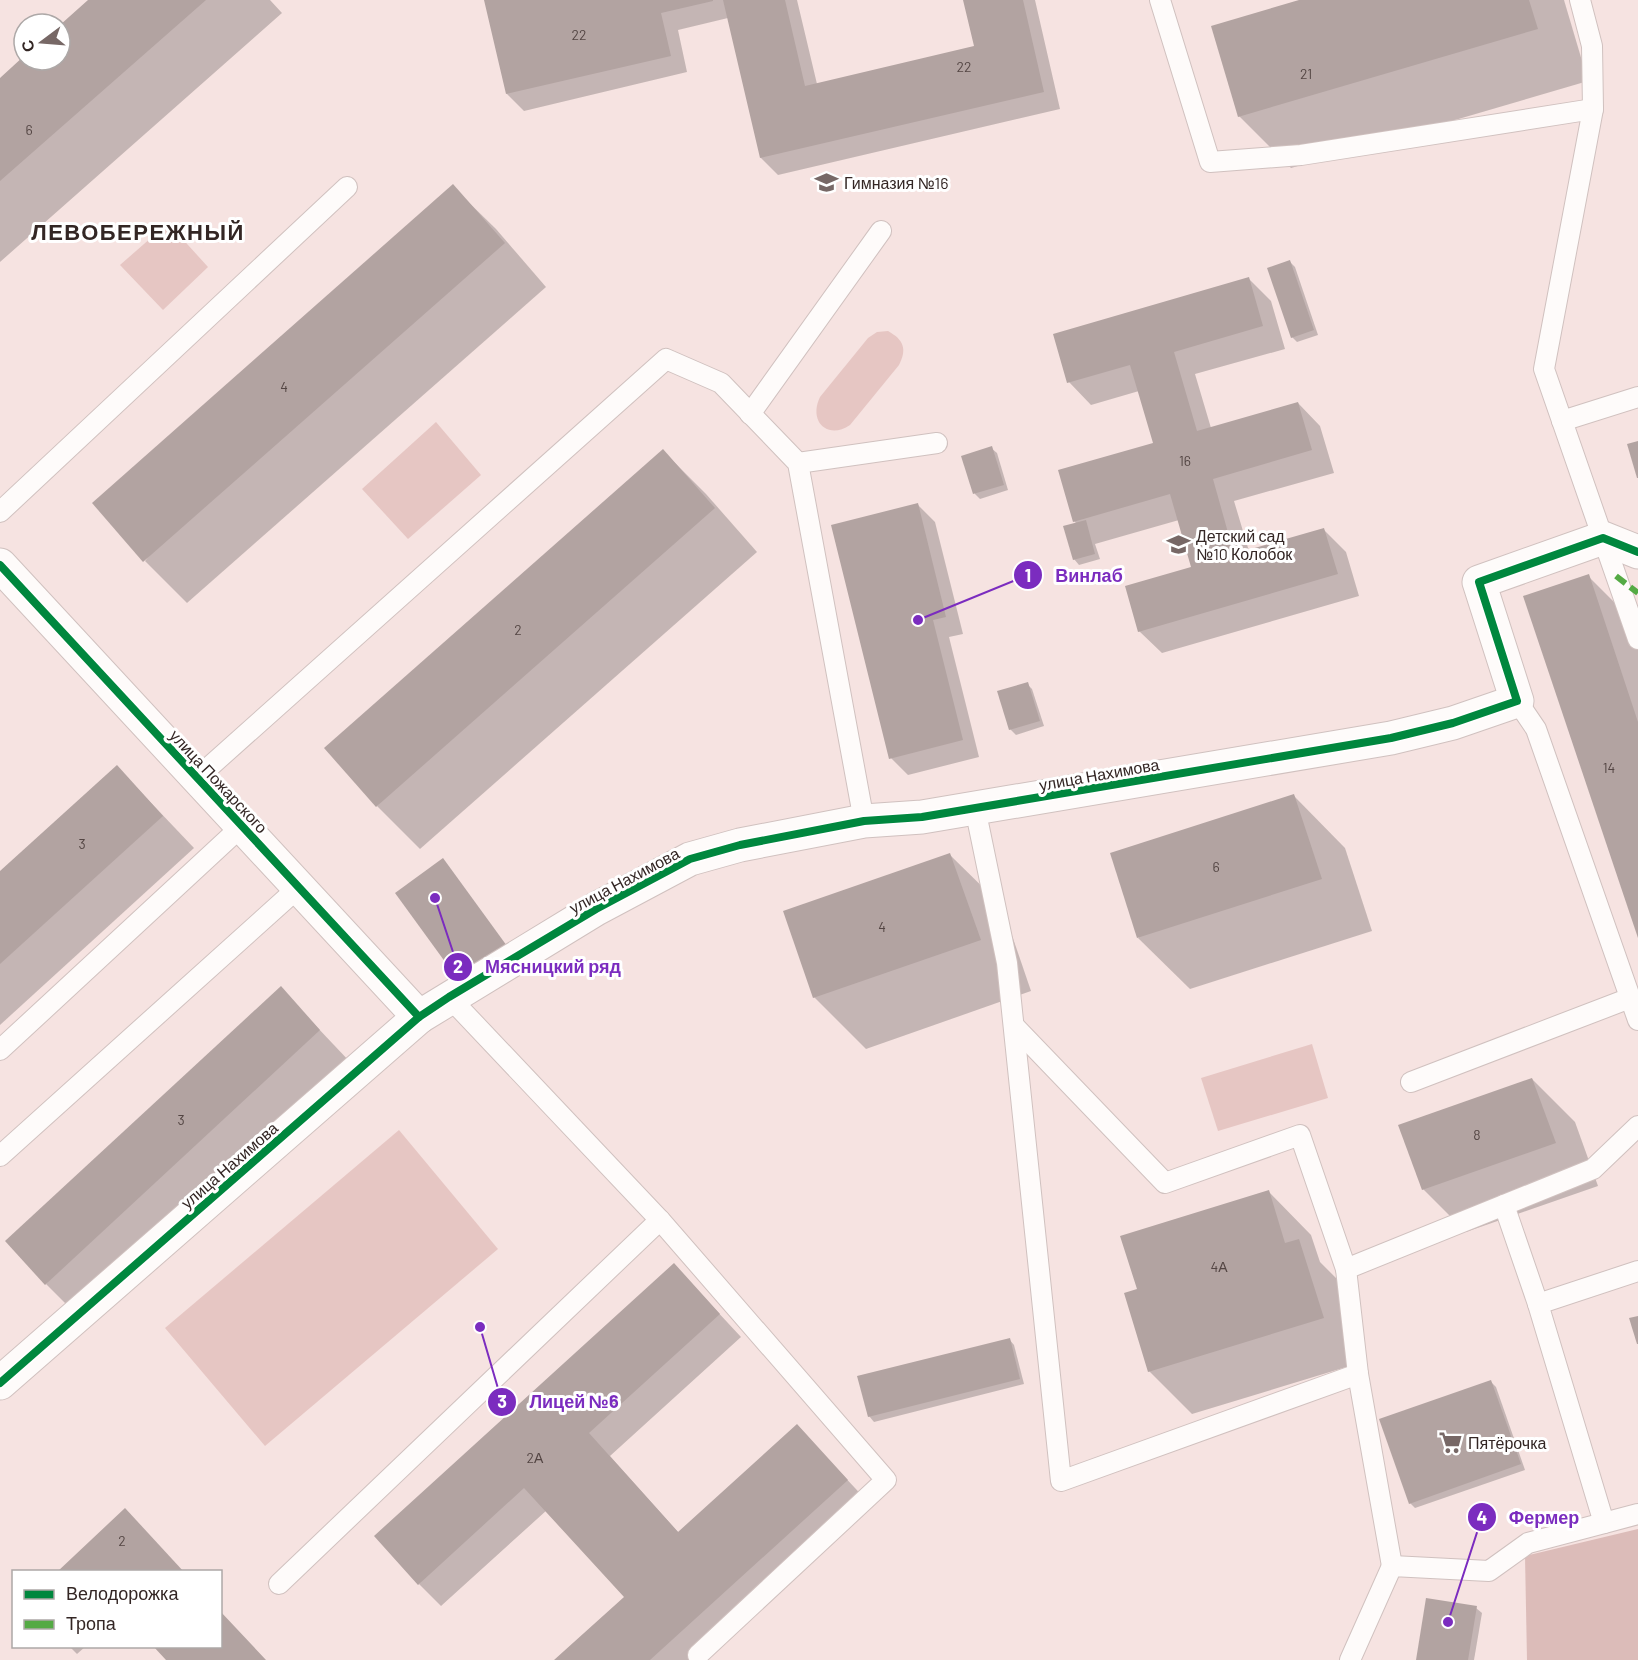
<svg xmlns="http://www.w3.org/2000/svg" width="1638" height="1660" viewBox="0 0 1638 1660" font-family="Barlow,sans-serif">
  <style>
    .green { fill: #e6c6c3 }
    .forest { fill: #dcbcb9 }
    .shadow { fill: #0003 }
    .building { fill: #b2a3a1 }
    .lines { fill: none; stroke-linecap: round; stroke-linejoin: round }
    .lane-casing { stroke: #d0c1bf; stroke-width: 22 }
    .street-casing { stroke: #d0c1bf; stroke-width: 35 }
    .secondary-casing { stroke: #d0c1bf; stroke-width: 35 }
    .lane { stroke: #fefbfa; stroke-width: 20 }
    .street { stroke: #fefbfa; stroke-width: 33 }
    .secondary { stroke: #fefbfa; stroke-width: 33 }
    .quiet { stroke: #54aa44; stroke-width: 6; stroke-dasharray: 12 6; stroke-linecap: butt }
    .cycleway-casing { stroke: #fff; stroke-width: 11 }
    .cycleway { stroke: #00873e; stroke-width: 8 }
    .labels { text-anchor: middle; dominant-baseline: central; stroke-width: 6; stroke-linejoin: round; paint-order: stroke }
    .number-label { font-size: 14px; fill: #534543 }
    .poi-label { font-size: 16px; fill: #332624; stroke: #fff; text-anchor: start }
    .street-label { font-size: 16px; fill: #332624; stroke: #fff }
    .district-label { font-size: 22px; font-weight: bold; letter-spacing: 1.5px; fill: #332624; stroke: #fff }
    .leader { fill: none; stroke: #7b2cbf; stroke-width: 2 }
    .callout-dot { fill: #7b2cbf; stroke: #fff; stroke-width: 2 }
    .mark-label { font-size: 18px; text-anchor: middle; font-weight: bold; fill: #fff }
    .callout-label { font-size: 18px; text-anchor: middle; font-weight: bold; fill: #7b2cbf; stroke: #fff; stroke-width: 6; stroke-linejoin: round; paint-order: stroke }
  </style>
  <rect width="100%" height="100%" fill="#f6e3e1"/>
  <g class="green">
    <polygon points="168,223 208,267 163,310 120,265"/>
    <path d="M888,331C904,340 907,349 899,365L850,425C828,440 808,422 820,397L868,338L877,332Z"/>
    <polygon points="436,422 481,475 408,539 362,489"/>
    <polygon points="1312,1044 1328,1098 1218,1131 1201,1078"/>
    <polygon points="399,1130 498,1249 265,1446 165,1328"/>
  </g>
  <polygon class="forest" points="1638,1529 1638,1660 1527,1660 1525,1556"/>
  <g class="shadow">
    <polygon points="90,0 270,0 282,13 0,262 0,80 24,58 24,60 60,60 60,27"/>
    <polygon points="485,0 797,0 817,84 976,47 965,0 1035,0 1060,109 778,175 761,158 728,18 678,30 687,72 524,111 507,94"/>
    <polygon points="1304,0 1564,0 1588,81 1291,168 1239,116"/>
    <polygon points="453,187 496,229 546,287 187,603 145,561"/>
    <polygon points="1290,262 1295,267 1318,335 1297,342 1292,337"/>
    <polygon points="1249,279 1271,301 1285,349 1195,374 1211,428 1298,403 1320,426 1334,473 1234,501 1249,551 1324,530 1346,552 1359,596 1162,653 1139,631 1193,568 1179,520 1095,544 1100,559 1079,565 1074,559 1077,524 1074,521 1154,444 1139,391 1091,405 1069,382"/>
    <polygon points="991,448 997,453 1008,490 980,499 975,494 963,457"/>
    <polygon points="663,451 706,494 757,552 420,849 377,806"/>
    <polygon points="918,505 935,522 963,634 949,637 979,757 908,775 891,758"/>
    <polygon points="1588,576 1631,619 1638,639 1638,933"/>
    <polygon points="1027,684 1032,689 1044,726 1016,735 1010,729"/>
    <polygon points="117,767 194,848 0,1025 0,873"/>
    <polygon points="1294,796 1345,848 1372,931 1190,989 1138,938"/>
    <polygon points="950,855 1002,906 1031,991 866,1049 814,997"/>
    <polygon points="281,989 351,1063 78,1316 46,1284"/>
    <polygon points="1532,1079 1575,1122 1598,1186 1466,1232 1423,1189"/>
    <polygon points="1269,1192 1311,1235 1320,1262 1342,1284 1366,1361 1192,1414 1149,1371 1139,1290"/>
    <polygon points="674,1265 741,1337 610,1456 679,1533 797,1426 869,1503 697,1660 556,1660 626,1597 547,1510 441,1606 419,1584"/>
    <polygon points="1009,1339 1014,1345 1024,1384 874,1422 869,1416"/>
    <polygon points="1490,1381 1496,1387 1525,1470 1415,1508 1410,1503"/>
    <polygon points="1476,1608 1482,1613 1474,1660 1418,1660"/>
    <polygon points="69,1646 86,1646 77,1654"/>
  </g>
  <g class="building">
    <polygon points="88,0 206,0 0,181 0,78 24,56 24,60 60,60 60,25"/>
    <polygon points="484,0 713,0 713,1 661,13 671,56 506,94"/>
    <polygon points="723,0 785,0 805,86 974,46 963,0 1023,0 1044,92 760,158"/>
    <polygon points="1299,0 1529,0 1538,29 1238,117 1211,26"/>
    <polygon points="453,184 505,243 143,562 92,503"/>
    <polygon points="1290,260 1314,330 1291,338 1267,268"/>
    <polygon points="1249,277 1263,326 1174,352 1197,431 1298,402 1312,450 1213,479 1234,554 1324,528 1338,574 1138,632 1125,586 1191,567 1170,494 1073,522 1058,470 1153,443 1130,365 1067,383 1053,334"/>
    <polygon points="1638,441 1638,478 1637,478 1627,444"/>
    <polygon points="992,446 1004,485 973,494 961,456"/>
    <polygon points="663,449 715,508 376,807 324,748"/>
    <polygon points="918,503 946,617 933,620 963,740 889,759 831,525"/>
    <polygon points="1086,520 1095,554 1073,560 1063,526"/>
    <polygon points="1589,574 1638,722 1638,938 1523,596"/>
    <polygon points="1028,682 1040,721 1009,730 997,691"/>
    <polygon points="117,765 163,816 0,964 0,871"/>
    <polygon points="1294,794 1322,879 1137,938 1110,853"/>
    <polygon points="950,853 981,940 813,998 783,911"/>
    <polygon points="443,858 507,946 459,981 395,893"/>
    <polygon points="281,986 320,1030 45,1285 5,1241"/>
    <polygon points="1532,1078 1556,1143 1422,1190 1398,1125"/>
    <polygon points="1269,1190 1285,1243 1299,1239 1324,1318 1148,1372 1124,1293 1137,1289 1120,1236"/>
    <polygon points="674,1263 720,1314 589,1433 678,1532 797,1424 848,1480 650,1660 554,1660 624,1597 524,1488 418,1585 374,1536"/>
    <polygon points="1638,1316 1638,1344 1637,1344 1629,1318"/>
    <polygon points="1010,1338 1020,1379 868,1417 857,1376"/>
    <polygon points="1491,1380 1521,1464 1409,1504 1379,1419"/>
    <polygon points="125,1508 184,1572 57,1572"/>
    <polygon points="1426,1598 1477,1606 1468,1660 1416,1660"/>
    <polygon points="220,1611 266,1660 166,1660 153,1646 220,1646"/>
  </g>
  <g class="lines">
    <defs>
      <g id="lane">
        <polyline points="1160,0 1210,162 1301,155 1593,109"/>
        <polyline points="1580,0 1592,46 1593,109 1544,369 1638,639"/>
        <polyline points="750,414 881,231"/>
        <polyline points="1562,421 1638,397"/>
        <polyline points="798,463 937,443"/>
        <polyline points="0,512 347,187"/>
        <polyline points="1517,701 1536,729 1638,1020"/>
        <polyline points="198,777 666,359 721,383 798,463 864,821"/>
        <polyline points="975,808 1007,963 1061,1481 1358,1374"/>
        <polyline points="449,997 660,1220 886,1480 698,1655"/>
        <polyline points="1014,1026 1165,1183 1300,1135 1346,1269 1358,1374 1392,1566"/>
        <polyline points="0,1050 242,826"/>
        <polyline points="1411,1082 1630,998"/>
        <polyline points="0,1156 299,887"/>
        <polyline points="1504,1205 1538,1304"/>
        <polyline points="1346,1269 1593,1169 1638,1126"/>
        <polyline points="1604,1523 1638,1514"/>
        <polyline points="279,1584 660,1220"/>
        <polyline points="1350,1660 1392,1566 1489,1571 1528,1543 1604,1523 1538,1304 1638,1271"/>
      </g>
      <polyline id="street" points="419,1017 596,909 690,859 740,845 864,821 922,817 1391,738 1453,723 1517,701 1479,582 1603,538 1638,552"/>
      <polyline id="secondary" points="0,565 419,1017 0,1383"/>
    </defs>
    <use href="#lane" class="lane-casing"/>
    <use href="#street" class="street-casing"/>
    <use href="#secondary" class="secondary-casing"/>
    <use href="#lane" class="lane"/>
    <use href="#street" class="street"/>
    <use href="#secondary" class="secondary"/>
    <polyline class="quiet" points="1616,576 1638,593"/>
    <defs>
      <g id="cycleway">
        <polyline points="0,565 419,1017"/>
        <polyline points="0,1383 419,1017 449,997 596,909 690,859 740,845 864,821 922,817 1391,738 1453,723 1517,701 1479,582 1603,538 1638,552"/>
      </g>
    </defs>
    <use href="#cycleway" class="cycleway-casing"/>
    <use href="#cycleway" class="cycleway"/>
  </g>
  <defs>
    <symbol id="school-bare" viewBox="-9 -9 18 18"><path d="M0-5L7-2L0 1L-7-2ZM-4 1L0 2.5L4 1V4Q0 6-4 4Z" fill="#776866" stroke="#fff" stroke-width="2.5" paint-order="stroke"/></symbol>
    <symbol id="supermarket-bare" viewBox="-9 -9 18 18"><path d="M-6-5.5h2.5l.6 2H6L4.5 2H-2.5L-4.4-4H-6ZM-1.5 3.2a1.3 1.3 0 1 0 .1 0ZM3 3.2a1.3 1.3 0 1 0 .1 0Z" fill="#776866" stroke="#fff" stroke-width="2.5" paint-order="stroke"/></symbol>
  </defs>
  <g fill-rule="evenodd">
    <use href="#school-bare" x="810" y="166" width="33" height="33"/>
    <use href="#school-bare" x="1162" y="528" width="33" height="33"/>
    <use href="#supermarket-bare" x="1434" y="1426" width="33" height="33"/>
  </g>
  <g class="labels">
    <g class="number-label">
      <text x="579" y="34">22</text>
      <text x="964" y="66">22</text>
      <text x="1306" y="73">21</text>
      <text x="29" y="129">6</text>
      <text x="284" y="386">4</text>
      <text x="1185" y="460">16</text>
      <text x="518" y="629">2</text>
      <text x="1609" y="767">14</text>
      <text x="82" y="843">3</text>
      <text x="1216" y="866">6</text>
      <text x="882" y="926">4</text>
      <text x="181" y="1119">3</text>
      <text x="1477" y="1134">8</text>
      <text x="1219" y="1266">4А</text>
      <text x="535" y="1457">2А</text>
      <text x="122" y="1540">2</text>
    </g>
    <g class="poi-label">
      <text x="844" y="182">Гимназия №16</text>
      <text x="1196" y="535">Детский сад<tspan x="1196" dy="18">№10 Колобок</tspan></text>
      <text x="1468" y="1442">Пятёрочка</text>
    </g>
    <g class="street-label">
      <text transform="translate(1099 774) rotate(-10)">улица Нахимова</text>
      <text transform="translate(219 781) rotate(47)">улица Пожарского</text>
      <text transform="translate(624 880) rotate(-28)">улица Нахимова</text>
      <text transform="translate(229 1165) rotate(-41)">улица Нахимова</text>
    </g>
    <g class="district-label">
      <text x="138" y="231">ЛЕВОБЕРЕЖНЫЙ</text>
    </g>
  </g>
  <path class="leader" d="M918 620L1028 575M435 898L458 967M480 1327L502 1402M1448 1622L1482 1517"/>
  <g class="callout-dot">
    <circle cx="918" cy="620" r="6"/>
    <circle cx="435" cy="898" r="6"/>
    <circle cx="480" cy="1327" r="6"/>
    <circle cx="1448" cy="1622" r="6"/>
    <circle cx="1028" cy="575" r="15"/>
    <circle cx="458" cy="967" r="15"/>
    <circle cx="502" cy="1402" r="15"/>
    <circle cx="1482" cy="1517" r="15"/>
  </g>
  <g class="mark-label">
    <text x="1028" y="582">1</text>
    <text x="458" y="973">2</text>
    <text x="502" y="1408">3</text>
    <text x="1482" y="1524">4</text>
  </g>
  <g class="callout-label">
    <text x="1089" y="582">Винлаб</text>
    <text x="553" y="973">Мясницкий ряд</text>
    <text x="574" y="1408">Лицей №6</text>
    <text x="1544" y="1524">Фермер</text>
  </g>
  <rect x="12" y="1570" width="210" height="78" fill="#ffffff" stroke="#ada8a7" stroke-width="1.5"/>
  <rect x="24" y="1590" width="30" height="9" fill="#00873e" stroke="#ada8a7" stroke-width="1.5"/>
  <text x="66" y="1600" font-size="18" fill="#332624">Велодорожка</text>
  <rect x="24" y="1620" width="30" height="9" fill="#54aa44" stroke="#ada8a7" stroke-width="1.5"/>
  <text x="66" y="1630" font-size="18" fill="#332624">Тропа</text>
  <g transform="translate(42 42) rotate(254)"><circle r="28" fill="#ffffff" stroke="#ada8a7" stroke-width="1.5"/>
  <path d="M0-4.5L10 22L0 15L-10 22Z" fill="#776866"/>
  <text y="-9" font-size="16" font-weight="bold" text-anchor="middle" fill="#332624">С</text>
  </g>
</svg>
